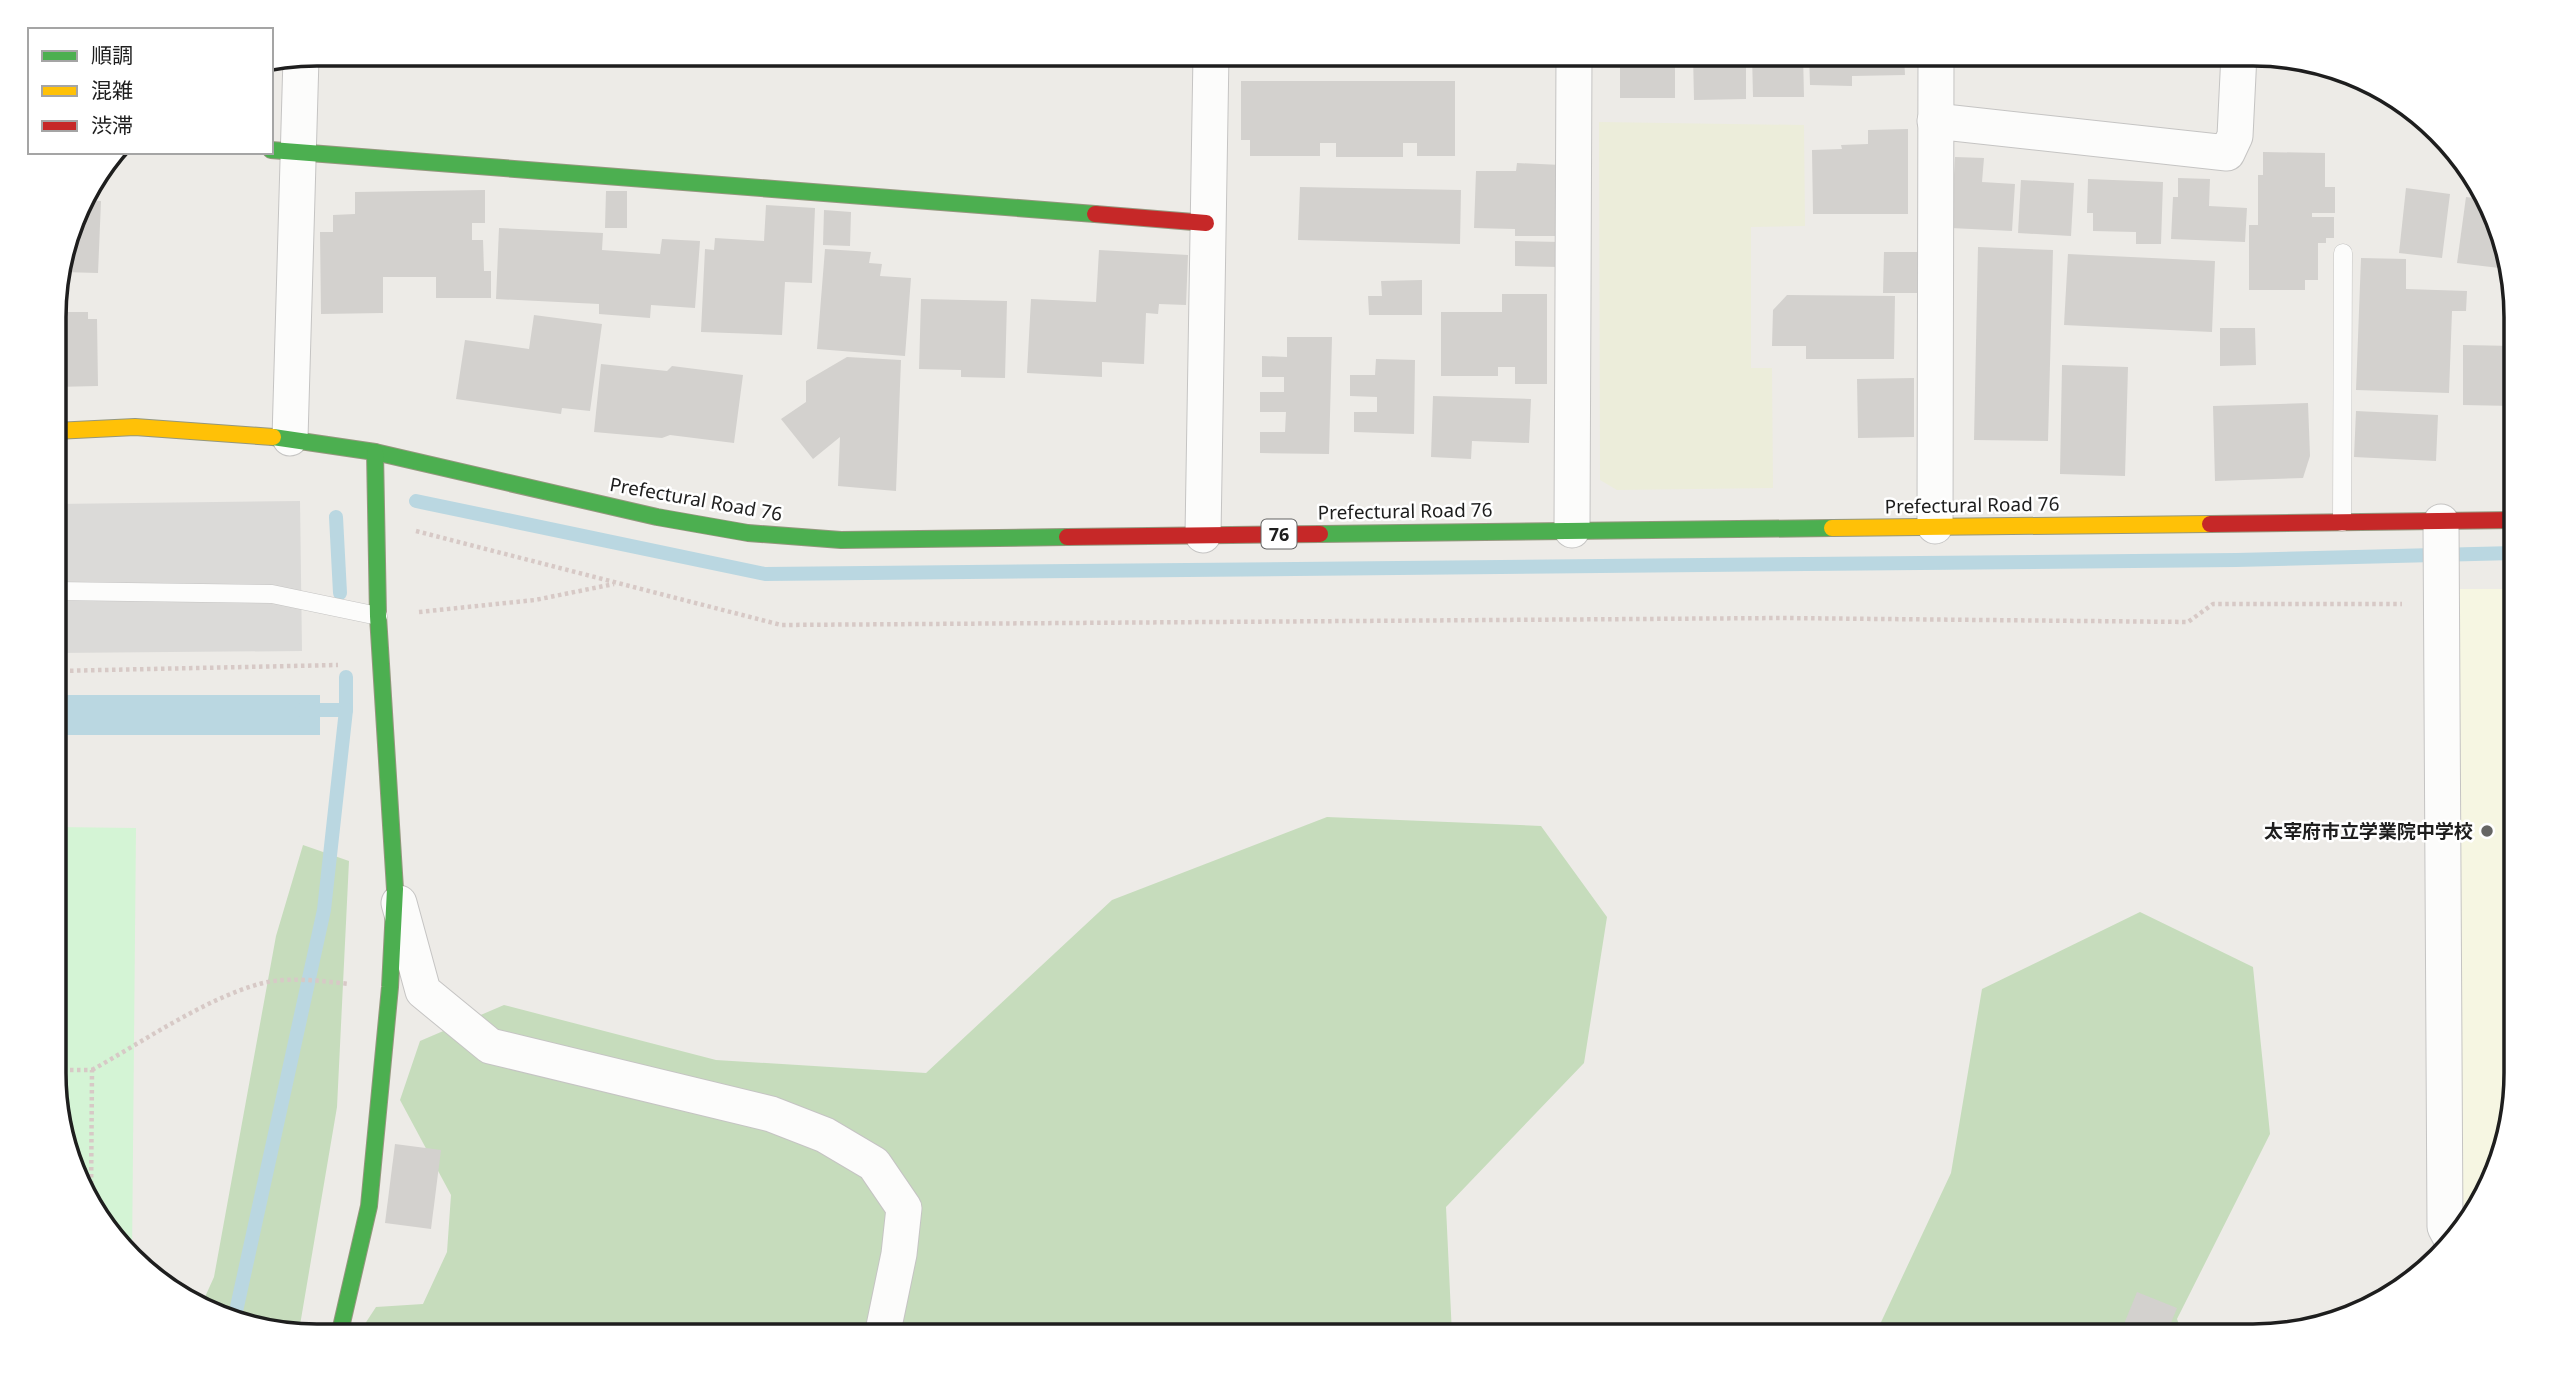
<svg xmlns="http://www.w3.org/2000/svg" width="2570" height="1390" viewBox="0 0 2570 1390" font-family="'Noto Sans','Noto Sans JP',sans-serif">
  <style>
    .education { fill: #f6f6e2 }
    .religious { fill: #dbdad8 }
    .farmland { fill: #ecedda }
    .forest { fill: #c6dcbc }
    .park { fill: #d4f4d5 }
    .water { fill: #bad7e1 }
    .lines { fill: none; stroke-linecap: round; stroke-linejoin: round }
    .stream { stroke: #bad7e1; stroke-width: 14 }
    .building { fill: #d3d1ce }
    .lane-casing { stroke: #c5c4c3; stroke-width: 19 }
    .street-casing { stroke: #c5c4c3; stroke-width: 37 }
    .fast-casing { stroke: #94977e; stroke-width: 18 }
    .slow-casing { stroke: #94977e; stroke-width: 18 }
    .jam-casing { stroke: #94977e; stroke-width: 18 }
    .path { stroke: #d7c9c6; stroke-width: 4.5; stroke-dasharray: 3.5 3.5; stroke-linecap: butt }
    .lane { stroke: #fcfcfb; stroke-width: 18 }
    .street { stroke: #fcfcfb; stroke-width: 35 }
    .fast { stroke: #4caf50; stroke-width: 16 }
    .slow { stroke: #ffc107; stroke-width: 16 }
    .jam { stroke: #c62828; stroke-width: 16 }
    .poi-dot { fill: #666664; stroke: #fff; stroke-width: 2.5 }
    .labels { text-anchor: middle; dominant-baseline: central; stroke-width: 5; stroke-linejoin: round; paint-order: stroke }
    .shield { fill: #fff; stroke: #626262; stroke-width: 2 }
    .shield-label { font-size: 18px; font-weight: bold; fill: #1e1e1e }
    .street-label { font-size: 19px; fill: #1e1e1e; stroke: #fff }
    .poi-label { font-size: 19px; font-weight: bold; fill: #1e1e1e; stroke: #fff; text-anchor: end }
    .rim { fill: none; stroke: #1e1e1e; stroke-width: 3.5 }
  </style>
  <rect width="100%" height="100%" fill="#edebe7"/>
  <polygon class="education" points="2457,589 2514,589 2516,1073 2488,1189 2466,1222 2463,1215"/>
  <polygon class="religious" points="300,501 302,651 56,653 55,504"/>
  <polygon class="farmland" points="1599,122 1804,125 1805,226 1751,227 1751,368 1772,368 1773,488 1617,490 1600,480"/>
  <g class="forest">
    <polygon points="1327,817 1541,826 1607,917 1584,1063 1446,1207 1452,1335 357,1336 376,1307 423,1304 447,1252 451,1195 400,1100 420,1041 504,1005 716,1060 926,1073 1112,900"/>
    <polygon points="303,845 349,861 337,1107 299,1331 200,1308 214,1277 276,936"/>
    <polygon points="2140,912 2253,967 2270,1134 2177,1319 2183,1335 1875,1335 1951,1173 1982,989"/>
  </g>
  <polygon class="park" points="56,827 136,828 132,1257 99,1219 57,1107"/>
  <polygon class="water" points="320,695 320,735 56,735 56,695"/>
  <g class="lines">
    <g class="stream">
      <polyline points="416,501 765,574 2236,560 2514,553"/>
      <polyline points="336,517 340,593"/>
      <polyline points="302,710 346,710 346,677"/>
      <polyline points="235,1316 324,910 346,710"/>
    </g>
  </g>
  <g class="building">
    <rect x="1620" y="54" width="55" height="44"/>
    <polygon points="1693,54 1746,54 1746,99 1694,100"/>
    <polygon points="1752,54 1803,54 1804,97 1753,97"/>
    <polygon points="1809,54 1904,54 1905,75 1852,76 1852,86 1810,85"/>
    <polygon points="1241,81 1455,81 1455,156 1417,156 1417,143 1403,143 1403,157 1336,157 1336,143 1320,143 1320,156 1250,156 1250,140 1241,140"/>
    <polygon points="1908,129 1908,214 1813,214 1812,150 1842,149 1841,145 1868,144 1868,130"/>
    <polygon points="2263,152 2325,153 2325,187 2335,187 2335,213 2312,213 2312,217 2334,217 2334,238 2326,238 2326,243 2318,243 2318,280 2305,280 2305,290 2249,290 2249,225 2258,225 2258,175 2263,175"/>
    <polygon points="1955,157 1984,158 1982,182 2015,184 2012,231 1951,228"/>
    <polygon points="1517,163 1561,165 1559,236 1515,236 1515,229 1474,228 1476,171 1516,171"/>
    <polygon points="2178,178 2210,179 2209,206 2247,208 2245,242 2171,239 2173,197 2178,197"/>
    <polygon points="2088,179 2163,182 2161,244 2136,244 2136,232 2093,231 2093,213 2087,213"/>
    <polygon points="2021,180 2074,183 2071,236 2018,233"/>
    <polygon points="1300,187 1461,190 1460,244 1298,240"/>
    <polygon points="2406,188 2450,194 2442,258 2399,253"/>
    <polygon points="485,190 485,223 472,223 472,240 483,240 484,271 491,271 491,298 436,298 436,277 383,277 383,313 321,314 320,232 333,232 333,215 355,214 355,192"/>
    <polygon points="606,191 627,191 627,228 605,228"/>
    <polygon points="2466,197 2482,199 2508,269 2457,263"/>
    <polygon points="83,200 101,201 98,273 62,272"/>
    <polygon points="766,205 815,208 812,283 785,282 782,335 701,332 705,249 714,250 715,238 764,241"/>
    <polygon points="824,210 851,212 850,246 823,245"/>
    <polygon points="499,228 603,233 602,250 660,254 662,239 700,241 695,308 651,305 650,318 599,314 599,304 496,299"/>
    <polygon points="1515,241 1560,242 1559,267 1515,266"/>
    <polygon points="1978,247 2053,250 2048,441 1974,440"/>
    <polygon points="825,249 871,252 869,263 882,264 880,276 911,278 905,356 817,349"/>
    <polygon points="1099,250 1188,255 1186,305 1159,304 1158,314 1146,313 1144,364 1102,362 1102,377 1027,373 1031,299 1096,302"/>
    <polygon points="1884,252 1918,252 1917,293 1883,293"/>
    <polygon points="2068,254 2215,261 2212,332 2064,325"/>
    <polygon points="2361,258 2406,259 2406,289 2467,291 2466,311 2452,311 2449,393 2356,390"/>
    <polygon points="1422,280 1422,315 1369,315 1368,296 1382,296 1381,281"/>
    <polygon points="1502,294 1547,294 1547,384 1515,384 1515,367 1498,367 1498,376 1441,376 1441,312 1502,312"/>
    <polygon points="1787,295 1895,296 1894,359 1806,359 1806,346 1772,346 1773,310"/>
    <polygon points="921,299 1007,301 1005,378 961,377 961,370 919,369"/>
    <polygon points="55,312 88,312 88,319 97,319 98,386 55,387"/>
    <polygon points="534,315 602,324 590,411 562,408 561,414 456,399 465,340 529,349"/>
    <polygon points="2220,328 2255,328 2256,365 2220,366"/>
    <polygon points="1287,337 1332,337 1329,454 1260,453 1260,432 1285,432 1286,412 1260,412 1260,392 1284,392 1284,377 1262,377 1262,356 1287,357"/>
    <polygon points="2463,345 2514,346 2514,406 2463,405"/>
    <polygon points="847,357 901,360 896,491 838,486 840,437 813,459 781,419 806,402 806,381"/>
    <polygon points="1376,359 1415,360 1414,434 1354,432 1354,412 1377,412 1377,397 1350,396 1350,375 1375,375"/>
    <polygon points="601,364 667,371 672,366 743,375 734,443 670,435 662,438 594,432"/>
    <polygon points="2062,365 2128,367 2125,476 2060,474"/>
    <polygon points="1914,378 1914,437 1858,438 1857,379"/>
    <polygon points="1433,396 1531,399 1529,443 1472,441 1471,459 1431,457"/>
    <polygon points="2308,403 2310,456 2303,478 2215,481 2213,406"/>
    <polygon points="2356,411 2438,415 2436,461 2354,457"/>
    <polygon points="395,1144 441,1150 431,1229 385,1223"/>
    <polygon points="2137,1292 2177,1308 2166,1335 2138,1335 2122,1329"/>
    <polygon points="2317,1315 2342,1319 2315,1326"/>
  </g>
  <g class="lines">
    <defs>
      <g id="lane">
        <polyline points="2342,522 2343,253"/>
        <polyline points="55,591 272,594 378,616"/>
      </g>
      <g id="street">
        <polyline points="1935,121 2227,153 2235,136 2239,54"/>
        <polyline points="290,438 301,58"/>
        <polyline points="2441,522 2445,1227 2453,1242"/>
        <polyline points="1935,526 1936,54"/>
        <polyline points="1572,530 1574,54"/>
        <polyline points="1203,535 1211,54"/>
        <polyline points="399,903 423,991 490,1046 771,1114 825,1135 874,1164 904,1208 899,1254 882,1336"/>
      </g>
      <g id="fast">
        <polyline points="271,150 1095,214"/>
        <polyline points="273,437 375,452 657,517 748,533 841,540 1067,537"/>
        <polyline points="1320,534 1832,528"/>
        <polyline points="339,1336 369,1206 390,987 395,889 378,616 375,452"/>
      </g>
      <g id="slow">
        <polyline points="55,431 135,427 273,437"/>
        <polyline points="1832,528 2210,524"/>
      </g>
      <g id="jam">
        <polyline points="1095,214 1206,223"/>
        <polyline points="2210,524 2514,520"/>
        <polyline points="1067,537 1320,534"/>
      </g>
    </defs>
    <use href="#lane" class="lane-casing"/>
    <use href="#street" class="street-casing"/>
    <use href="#fast" class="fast-casing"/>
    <use href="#slow" class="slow-casing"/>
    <use href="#jam" class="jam-casing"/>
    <g class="path">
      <polyline points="416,531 781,625 1781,618 2188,622 2213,604 2402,604"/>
      <polyline points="419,612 535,600 614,584"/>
      <polyline points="56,671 338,665"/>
      <polyline points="56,1070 92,1070 91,1199"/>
      <path d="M92,1070C144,1041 203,1000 259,984C288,976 321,981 350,984"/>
    </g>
    <use href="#lane" class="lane"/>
    <use href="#street" class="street"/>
    <use href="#fast" class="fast"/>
    <use href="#slow" class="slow"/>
    <use href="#jam" class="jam"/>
  </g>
  <circle class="poi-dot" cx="2487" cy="831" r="7"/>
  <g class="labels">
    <rect class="shield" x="1261.5" y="519.5" width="35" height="29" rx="5"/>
    <g class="shield-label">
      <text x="1279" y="534">76</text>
    </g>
    <g class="street-label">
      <text transform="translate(696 499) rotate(10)">Prefectural Road 76</text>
      <text transform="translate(1972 505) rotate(-1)">Prefectural Road 76</text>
      <text transform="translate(1405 511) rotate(-1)">Prefectural Road 76</text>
    </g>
    <g class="poi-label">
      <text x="2473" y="831">太宰府市立学業院中学校</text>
    </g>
  </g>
  <path d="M0 0H2570V1390H0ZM317 66H2253A251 251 0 0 1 2504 317V1073A251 251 0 0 1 2253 1324H317A251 251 0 0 1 66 1073V317A251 251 0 0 1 317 66Z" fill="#fff" fill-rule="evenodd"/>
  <path class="rim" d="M317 66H2253A251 251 0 0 1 2504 317V1073A251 251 0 0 1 2253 1324H317A251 251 0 0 1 66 1073V317A251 251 0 0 1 317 66Z"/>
  <rect x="28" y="28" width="245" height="126" fill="#ffffff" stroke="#a5a5a5" stroke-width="2"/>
  <rect x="42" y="51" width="35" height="10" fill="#4caf50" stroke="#a5a5a5" stroke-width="2"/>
  <text x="91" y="63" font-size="21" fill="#1e1e1e">順調</text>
  <rect x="42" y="86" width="35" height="10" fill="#ffc107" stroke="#a5a5a5" stroke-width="2"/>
  <text x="91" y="98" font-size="21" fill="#1e1e1e">混雑</text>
  <rect x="42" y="121" width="35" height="10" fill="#c62828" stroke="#a5a5a5" stroke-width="2"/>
  <text x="91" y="133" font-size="21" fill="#1e1e1e">渋滞</text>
</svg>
